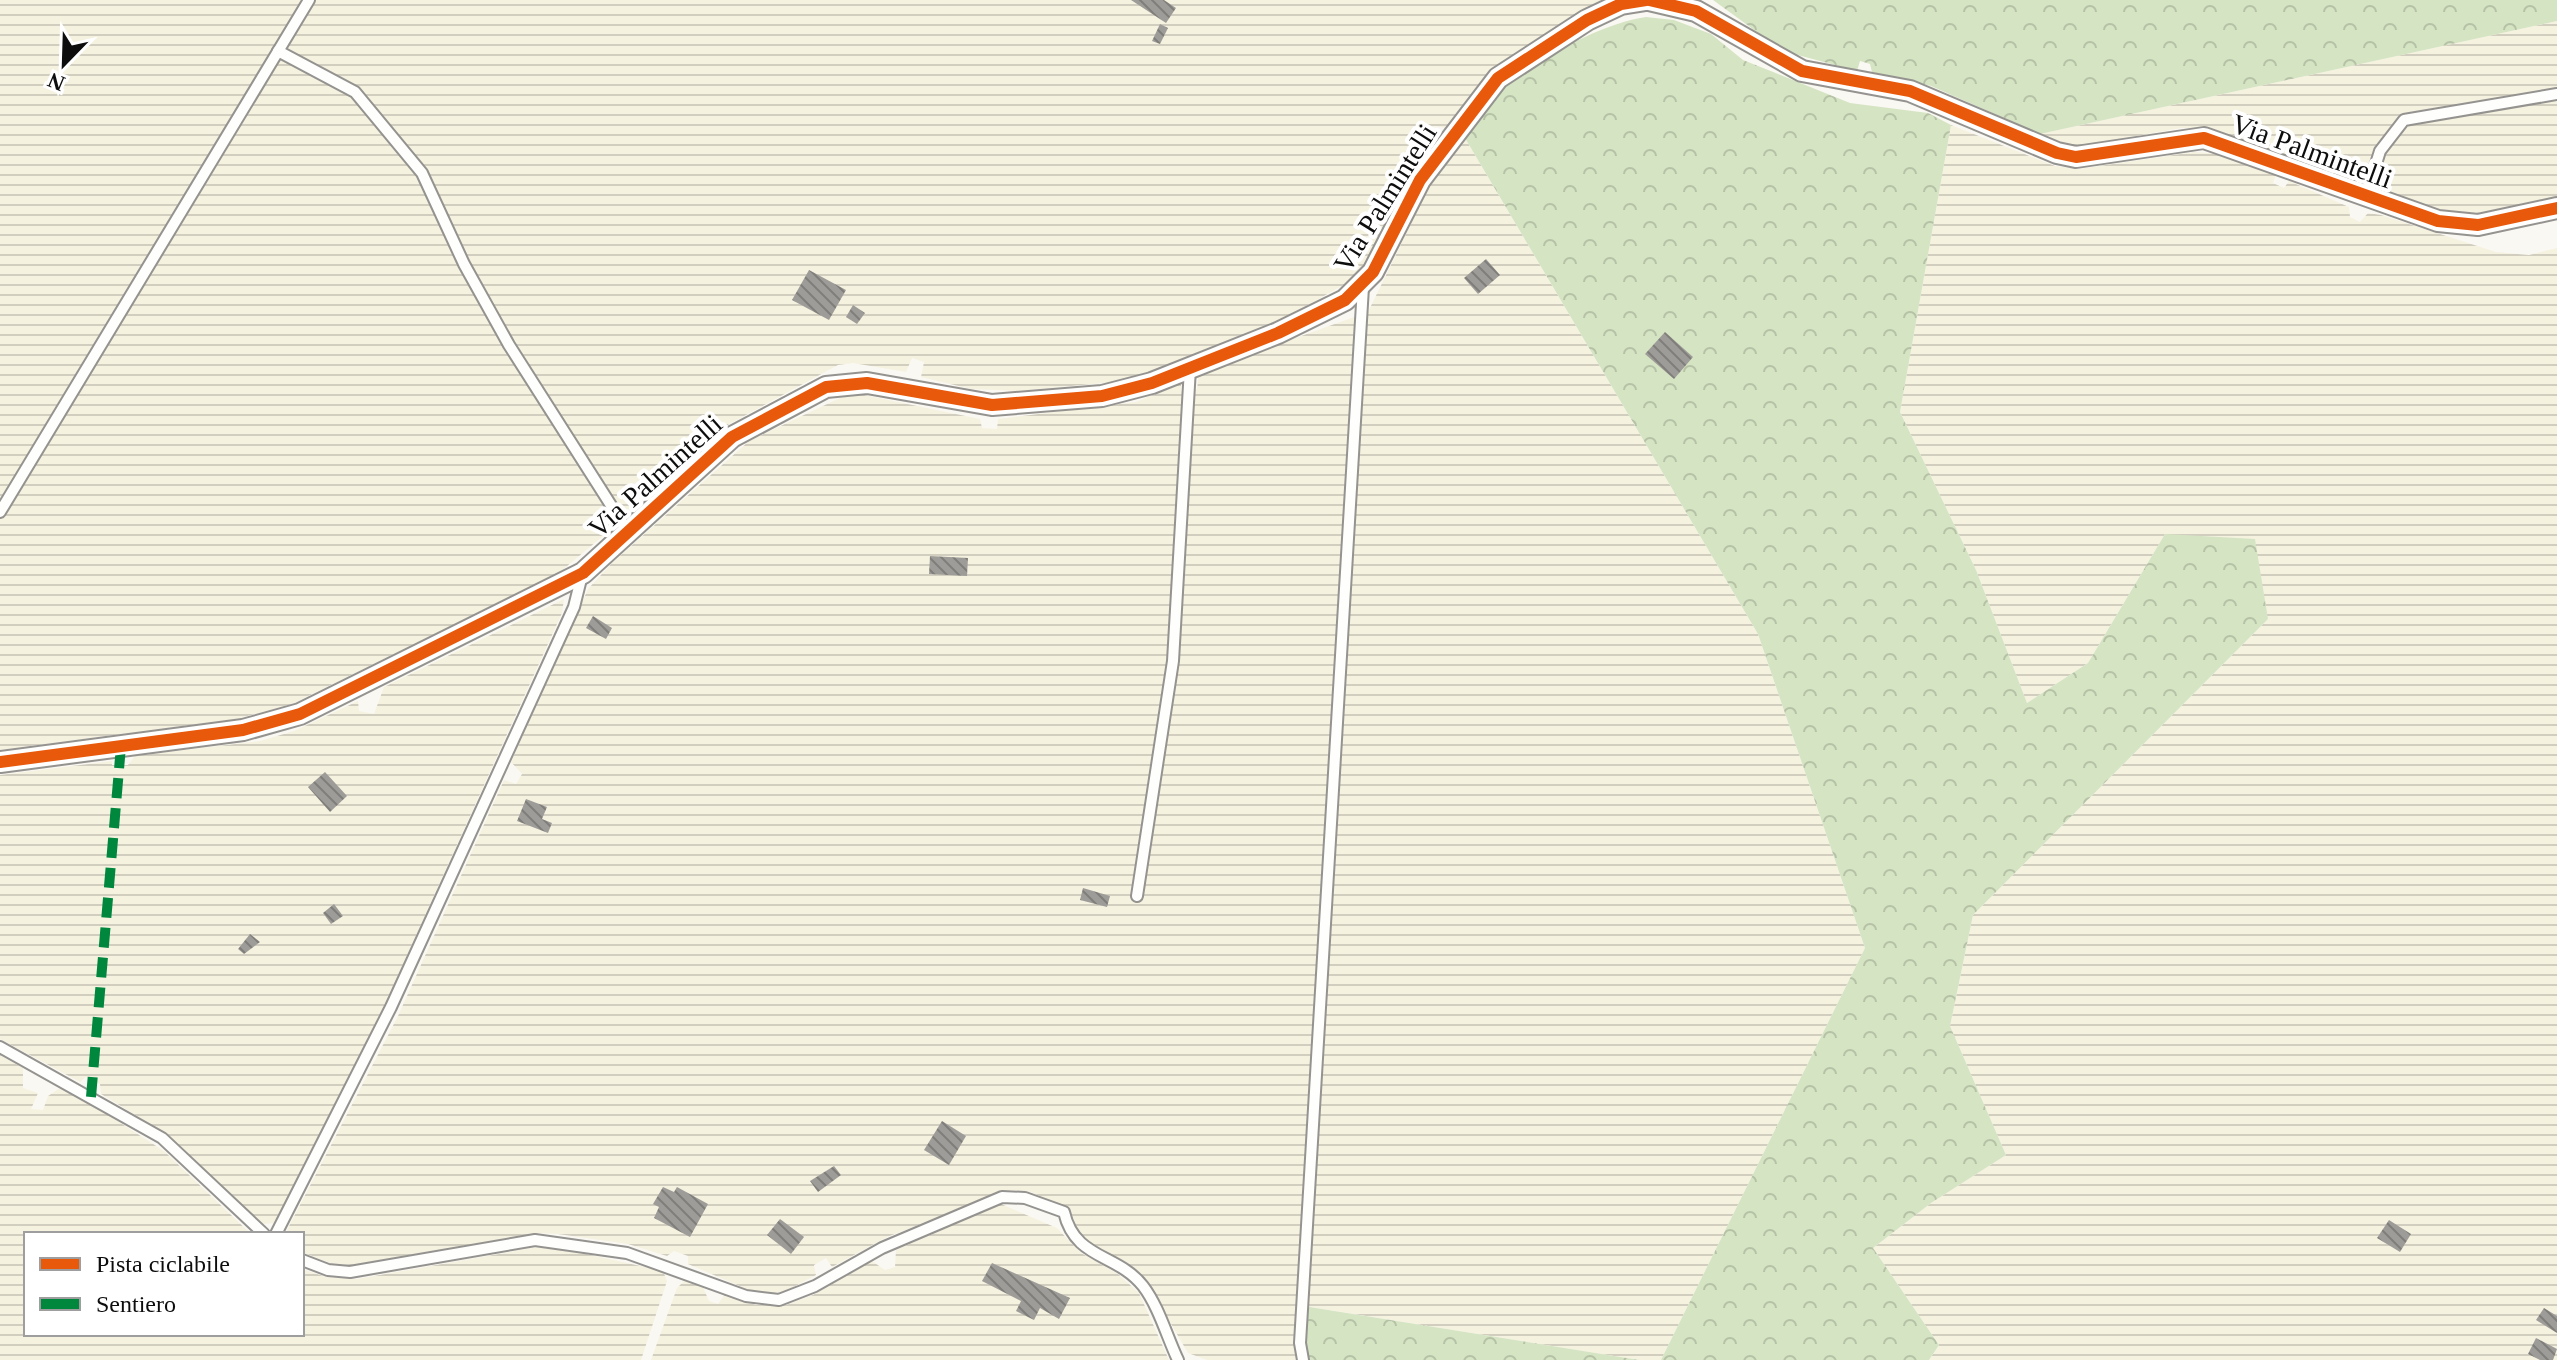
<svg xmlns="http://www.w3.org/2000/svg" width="2557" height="1360" viewBox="0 0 2557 1360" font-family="Georgia,serif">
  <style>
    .farmland { fill: url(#farmland-rules) }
    .forest { fill: url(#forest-crowns) }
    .building { fill: url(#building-back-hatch) }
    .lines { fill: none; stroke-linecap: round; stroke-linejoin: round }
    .lane-casing { stroke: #949390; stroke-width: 14 }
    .street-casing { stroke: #949390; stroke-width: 24 }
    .lane { stroke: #fefefd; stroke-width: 10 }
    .street { stroke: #fefefd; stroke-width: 20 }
    .quiet { stroke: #00873e; stroke-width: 10; stroke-dasharray: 20 10; stroke-linecap: butt }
    .cycleway-casing { stroke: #fff; stroke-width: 17 }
    .cycleway { stroke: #e8590c; stroke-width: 12 }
    .labels { text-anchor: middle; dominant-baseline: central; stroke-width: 8; stroke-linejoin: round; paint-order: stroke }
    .street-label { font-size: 28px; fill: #0d0d0d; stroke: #fff }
  </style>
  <defs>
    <pattern id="farmland-rules" width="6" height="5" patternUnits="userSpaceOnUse" patternTransform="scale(2)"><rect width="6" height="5" fill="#f5f2e0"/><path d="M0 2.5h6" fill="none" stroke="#d1cebf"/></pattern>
    <pattern id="forest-crowns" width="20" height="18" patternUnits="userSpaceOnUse" patternTransform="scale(2)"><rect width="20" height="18" fill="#d5e4c3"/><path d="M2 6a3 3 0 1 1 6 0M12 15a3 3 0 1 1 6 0" fill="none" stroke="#b6c2a6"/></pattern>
    <pattern id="building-back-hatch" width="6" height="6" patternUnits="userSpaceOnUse" patternTransform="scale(2)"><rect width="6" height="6" fill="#9e9c98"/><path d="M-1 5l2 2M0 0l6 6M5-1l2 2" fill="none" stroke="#7f7e7a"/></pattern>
  </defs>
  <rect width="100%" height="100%" fill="#faf8f2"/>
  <g class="farmland">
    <polygon points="0,0 1610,0 1531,42 1471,94 1446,128 1434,126 1425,139 1428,148 1399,192 1366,264 1356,278 1272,325 1124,381 1018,391 971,389 921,377 924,362 912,358 906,372 853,363 838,365 720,429 627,513 624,507 609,519 615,526 560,572 292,704 236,719 0,750"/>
    <polygon points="2557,21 2557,200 2483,216 2437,212 2377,193 2374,187 2362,182 2359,185 2203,128 2181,128 2075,147 2040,134"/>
    <polygon points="1951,125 2055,166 2079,169 2194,152 2223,154 2276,175 2273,183 2284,188 2289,181 2349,207 2350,217 2360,222 2368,213 2381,215 2496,252 2529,255 2557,248 2557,1360 1929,1360 1939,1345 1873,1248 1931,1203 2006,1155 1950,1026 1973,915 2268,619 2165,534 2088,663 2027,703 1976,570 1900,412"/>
    <polygon points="1465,138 1758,634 1865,948 1661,1360 1639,1360 1298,1305 1301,1360 1207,1360 1188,1353 1143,1276 1081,1238 1070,1210 1031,1192 1011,1190 887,1237 832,1267 826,1258 814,1265 816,1275 786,1291 768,1294 749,1290 688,1264 688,1256 674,1251 667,1256 628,1244 558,1234 538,1233 351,1265 330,1263 302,1252 302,1234 287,1234 287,1230 398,1016 504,780 516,784 522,774 511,762 588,589 612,563 749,441 842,397 864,395 980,419 982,428 997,429 998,419 1136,402 1181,383 1181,391 1197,389 1199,373 1368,312 1431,183"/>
    <polygon points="564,599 562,613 384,1006 275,1223 262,1224 165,1133 101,1094 100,1084 86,1077 80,1082 0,1039 0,775 112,761 112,765 128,765 135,756 260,741 294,731 358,701 359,711 374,714 384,687"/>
    <polygon points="0,1055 23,1068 23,1088 38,1093 31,1109 43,1110 48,1096 63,1086 164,1151 251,1234 26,1234 26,1334 302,1334 302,1269 326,1277 357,1279 538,1247 555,1247 663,1271 667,1281 641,1360 0,1360"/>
    <polygon points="1001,1204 1057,1228 1081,1253 1118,1274 1139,1293 1169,1360 651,1360 677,1288 684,1281 703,1287 709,1301 718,1304 725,1294 756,1305 786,1305 813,1295 872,1261 885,1270 895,1267 896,1250"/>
  </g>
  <g class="forest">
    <polygon points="1713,0 2557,0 2557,21 2040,134 1931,86 1872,72 1870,64 1860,61 1857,71 1783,51"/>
    <path d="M1646,17L1674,20L1711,34L1743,60L1850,103L1928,113L1951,125L1900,412L1976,570L2027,703L2088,663L2165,534L2255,539L2268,619L1973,915L1950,1026L2006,1155L1931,1203L1873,1248L1939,1345L1929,1360H1661L1865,948L1758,634L1465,138C1474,125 1483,108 1494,97C1529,63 1598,24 1646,17Z"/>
    <polygon points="1297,1305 1639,1360 1301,1360"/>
  </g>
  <g class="building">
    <polygon points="1131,0 1164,0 1176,8 1166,23"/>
    <polygon points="1160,24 1168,28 1160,44 1152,41"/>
    <polygon points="1486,259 1500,275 1478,294 1464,278"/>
    <polygon points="809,270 846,290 829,320 792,300"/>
    <polygon points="853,305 865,313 857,324 846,317"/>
    <polygon points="1665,332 1693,357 1674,379 1645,354"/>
    <polygon points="930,556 968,558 967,576 929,574"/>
    <polygon points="593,616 612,628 606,639 586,628"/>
    <polygon points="325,772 347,796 330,812 308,787"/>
    <polygon points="526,799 547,807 542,819 552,823 548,833 517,821"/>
    <polygon points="1083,888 1110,896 1107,907 1080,900"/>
    <polygon points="334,904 343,916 331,924 323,913"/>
    <polygon points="250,934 260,942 244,954 238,949"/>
    <polygon points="942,1121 966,1136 949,1165 924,1150"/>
    <polygon points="834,1166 841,1175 818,1192 810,1181"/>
    <polygon points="663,1187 674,1192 677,1187 708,1204 690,1237 654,1218 659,1207 653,1204"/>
    <polygon points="780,1219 804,1237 791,1254 767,1235"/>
    <polygon points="2389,1220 2411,1234 2400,1252 2377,1238"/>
    <polygon points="992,1263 1070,1298 1059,1319 1040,1308 1034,1320 1016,1311 1021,1301 982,1281"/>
    <polygon points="2544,1308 2557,1316 2557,1333 2536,1320"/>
    <polygon points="2536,1338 2557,1349 2553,1360 2540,1360 2528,1354"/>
  </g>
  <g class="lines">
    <defs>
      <g id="lane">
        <polyline points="278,51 355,92 422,173 464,264 509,345 628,532"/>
        <polyline points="2366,196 2380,151 2404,120 2557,94"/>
        <polyline points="0,512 309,0"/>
        <polyline points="1137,896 1173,661 1190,368"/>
        <polyline points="0,1047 162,1138 264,1234"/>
        <polyline points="276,1234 391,1007 574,607 582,575"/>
        <path d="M302,1260L328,1270L350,1272L535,1240L627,1253L746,1296L779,1300L815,1286L882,1248L1002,1197L1025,1198L1064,1212C1075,1260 1117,1253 1143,1286C1159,1307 1167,1337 1178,1360"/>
        <polyline points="1303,1360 1300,1343 1363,287"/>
      </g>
      <g id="street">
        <polyline points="1649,0 1696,11 1802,71 1910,91 2057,153 2076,157 2204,138 2438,221 2478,225 2557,208"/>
        <polyline points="0,762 243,730 300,714 583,573 732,437 826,387 867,383 992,405 1102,396 1152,383 1278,333 1345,300 1373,272 1420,180 1498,78 1587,20 1621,4 1646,0"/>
      </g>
    </defs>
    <use href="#lane" class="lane-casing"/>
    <use href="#street" class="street-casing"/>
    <use href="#lane" class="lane"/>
    <use href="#street" class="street"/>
    <polyline class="quiet" points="91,1097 121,746"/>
    <defs>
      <g id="cycleway">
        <polyline points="1649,0 1696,11 1802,71 1910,91 2057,153 2076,157 2204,138 2438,221 2478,225 2557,208"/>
        <polyline points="0,762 243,730 300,714 583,573 732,437 826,387 867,383 992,405 1102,396 1152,383 1278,333 1345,300 1373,272 1420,180 1498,78 1587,20 1621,4 1646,0"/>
      </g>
    </defs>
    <use href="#cycleway" class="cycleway-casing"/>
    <use href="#cycleway" class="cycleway"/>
  </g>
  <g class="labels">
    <g class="street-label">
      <text transform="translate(2312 151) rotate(20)">Via Palmintelli</text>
      <text transform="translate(1385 198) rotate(-58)">Via Palmintelli</text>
      <text transform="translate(655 476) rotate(-42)">Via Palmintelli</text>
    </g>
  </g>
  <rect x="24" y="1232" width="280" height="104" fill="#ffffff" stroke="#9e9e9e" stroke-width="2"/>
  <rect x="40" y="1258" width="40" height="12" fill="#e8590c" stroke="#9e9e9e" stroke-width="2"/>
  <text x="96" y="1272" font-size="24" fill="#0d0d0d">Pista ciclabile</text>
  <rect x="40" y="1298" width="40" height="12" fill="#00873e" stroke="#9e9e9e" stroke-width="2"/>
  <text x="96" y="1312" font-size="24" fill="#0d0d0d">Sentiero</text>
  <g transform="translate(64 64) rotate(203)" stroke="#ffffff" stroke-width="6" paint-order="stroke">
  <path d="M0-6L14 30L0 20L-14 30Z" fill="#0d0d0d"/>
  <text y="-12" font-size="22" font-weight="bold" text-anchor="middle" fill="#0d0d0d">N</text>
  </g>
</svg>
